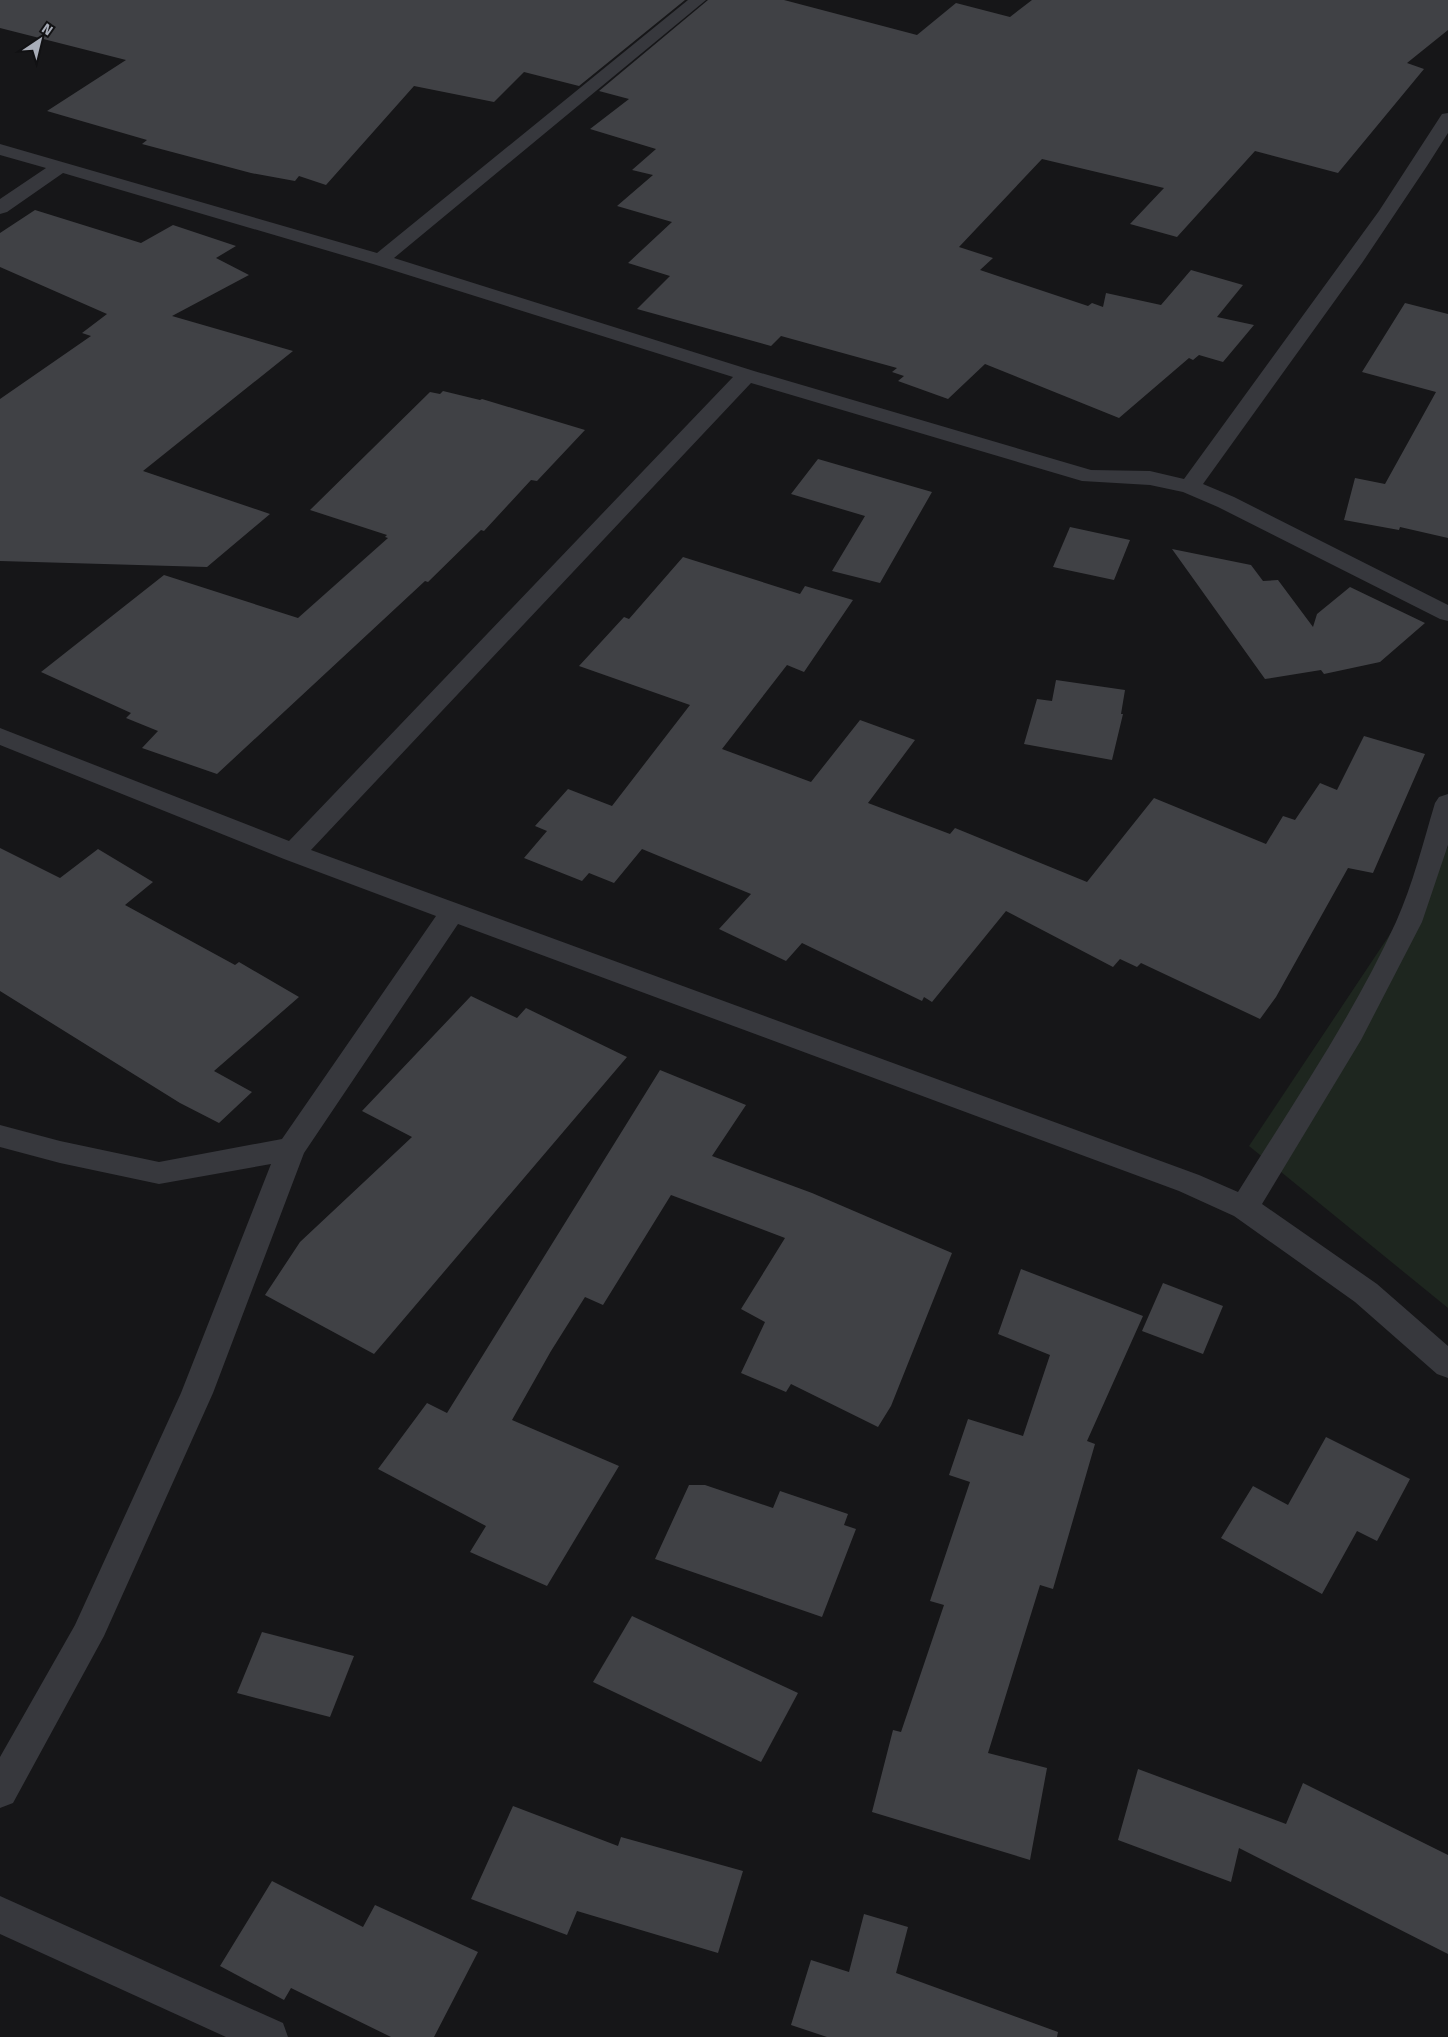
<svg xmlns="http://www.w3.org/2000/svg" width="1448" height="2037" viewBox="0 0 1448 2037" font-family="'Fira Sans',sans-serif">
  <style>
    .green { fill: #1e261f }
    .building { fill: #404145 }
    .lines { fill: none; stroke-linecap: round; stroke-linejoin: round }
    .minor { fill: #37383d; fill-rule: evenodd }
  </style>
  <rect width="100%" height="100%" fill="#161618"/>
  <polygon class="green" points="1448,847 1448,1308 1249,1146"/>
  <g class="building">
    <polygon points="0,0 685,0 579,86 524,72 494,102 414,86 326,185 299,176 295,181 251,173 142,144 147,140 47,111 126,60 0,28"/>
    <polygon points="708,0 784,0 917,35 956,3 1010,17 1032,0 1448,0 1448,30 1407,63 1424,69 1338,173 1255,151 1177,237 1130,224 1164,188 1042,159 959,247 993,258 980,270 1088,306 1092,303 1103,307 1106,293 1161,305 1191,270 1243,285 1217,317 1254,325 1223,362 1199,355 1193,360 1189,358 1119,418 985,364 948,399 898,381 904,376 892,372 897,368 781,336 771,346 637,309 670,276 628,263 672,222 617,206 653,175 632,170 656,149 590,129 629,99 599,91"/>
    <polygon points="35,210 141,243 173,225 236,246 216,258 249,275 172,316 293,351 143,471 270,514 207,567 0,561 0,399 91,336 82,333 107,314 0,267 0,233"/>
    <polygon points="1405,303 1448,314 1448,538 1400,527 1399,530 1344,520 1355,478 1385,484 1436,392 1362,372"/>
    <polygon points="443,391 480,400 482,399 585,430 537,481 531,480 484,531 481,530 428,582 425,581 217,774 142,748 158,731 126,718 131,713 41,672 164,575 298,618 388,538 385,537 387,535 310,510 430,392 440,394"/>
    <polygon points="818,459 932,492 880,583 832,571 865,516 791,494"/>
    <polygon points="1070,527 1130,540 1114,580 1053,567"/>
    <polygon points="1172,549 1251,565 1263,581 1278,580 1313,627 1317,614 1350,587 1425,623 1380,662 1324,674 1321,670 1265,679"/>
    <polygon points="683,557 800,594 805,586 853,600 804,672 787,665 722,749 811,782 860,720 915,740 868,803 950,834 955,828 1087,882 1154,798 1266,844 1283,816 1295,820 1320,783 1337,790 1364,736 1425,754 1373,873 1348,868 1276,997 1260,1019 1141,963 1137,967 1120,959 1113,967 1006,911 932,1002 924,997 922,1001 802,943 786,961 719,929 751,894 642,849 614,883 589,873 582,881 524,858 547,831 535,826 568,789 612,806 690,705 579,666 624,617 629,619"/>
    <polygon points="1056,680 1125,690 1121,714 1123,714 1112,760 1024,744 1037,699 1052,701"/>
    <polygon points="0,848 60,878 98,849 153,882 125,905 235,965 239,962 299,997 214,1071 252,1092 219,1123 180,1103 0,991"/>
    <polygon points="471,996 517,1018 526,1008 627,1057 374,1354 265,1295 300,1242 412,1137 362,1111"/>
    <polygon points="660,1070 746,1105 712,1156 812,1193 952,1253 891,1406 878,1427 791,1384 786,1392 741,1373 765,1322 741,1309 785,1238 671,1195 603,1305 585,1297 551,1351 512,1420 619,1466 547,1586 470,1552 486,1526 378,1469 427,1403 447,1413"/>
    <polygon points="1021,1269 1143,1316 1087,1441 1095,1444 1053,1589 1040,1585 988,1753 1047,1768 1030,1860 872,1812 893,1730 901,1732 944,1605 930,1601 970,1482 949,1475 968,1419 1023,1436 1050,1355 998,1334"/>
    <polygon points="1163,1283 1223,1306 1203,1354 1142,1331"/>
    <polygon points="1326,1437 1410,1479 1377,1541 1357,1531 1322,1594 1221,1538 1253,1486 1288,1505"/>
    <polygon points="689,1485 705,1485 773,1508 780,1491 848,1514 844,1525 856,1529 822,1617 655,1559"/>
    <polygon points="632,1616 798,1693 761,1762 593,1682"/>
    <polygon points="262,1632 354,1656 330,1717 237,1693"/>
    <polygon points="1138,1769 1286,1824 1303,1783 1448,1855 1448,1954 1239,1848 1231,1882 1118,1840"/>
    <polygon points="513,1806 618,1846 621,1837 743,1871 718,1953 577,1911 567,1935 471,1899"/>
    <polygon points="272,1881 363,1927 375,1905 478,1952 434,2037 391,2037 291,1988 284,2000 220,1966"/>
    <polygon points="864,1914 908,1927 896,1973 1058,2032 1057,2037 827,2037 791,2025 811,1960 849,1972"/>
  </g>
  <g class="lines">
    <g class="minor">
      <path d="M688,0H706L394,258L754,371L1091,470L1150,471L1184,479L1379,211L1442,114L1448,113V133L1427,166L1362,263L1203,484L1234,497L1448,605V621L1440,619L1218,507L1183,492L1150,485L1082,481L751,383L311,850L1199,1175L1238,1192C1292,1105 1353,1016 1396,922C1413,884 1423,843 1435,803L1439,797L1448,794V845L1422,922L1361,1040L1262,1204L1377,1284L1448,1346V1378L1437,1374L1355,1302L1282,1250L1234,1216L1179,1191L458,924L304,1153L213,1393L104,1636L13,1803L0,1808V1757L75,1625L181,1393L271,1164L159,1184L60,1163L0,1147V1125L60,1141L159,1162L282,1139L436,916L284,859L0,745V728L289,841L733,377L373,264L63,173L7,212L0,214V199L46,168L0,155V144L377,253Z"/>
      <polygon points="0,1896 283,2023 288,2037 226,2037 0,1934"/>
    </g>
  </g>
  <g transform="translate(40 40) rotate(35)" stroke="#111113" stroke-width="4" paint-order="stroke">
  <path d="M0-4L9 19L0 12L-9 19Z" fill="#a8adb8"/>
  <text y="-8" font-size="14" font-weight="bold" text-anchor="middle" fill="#a8adb8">N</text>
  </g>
</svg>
